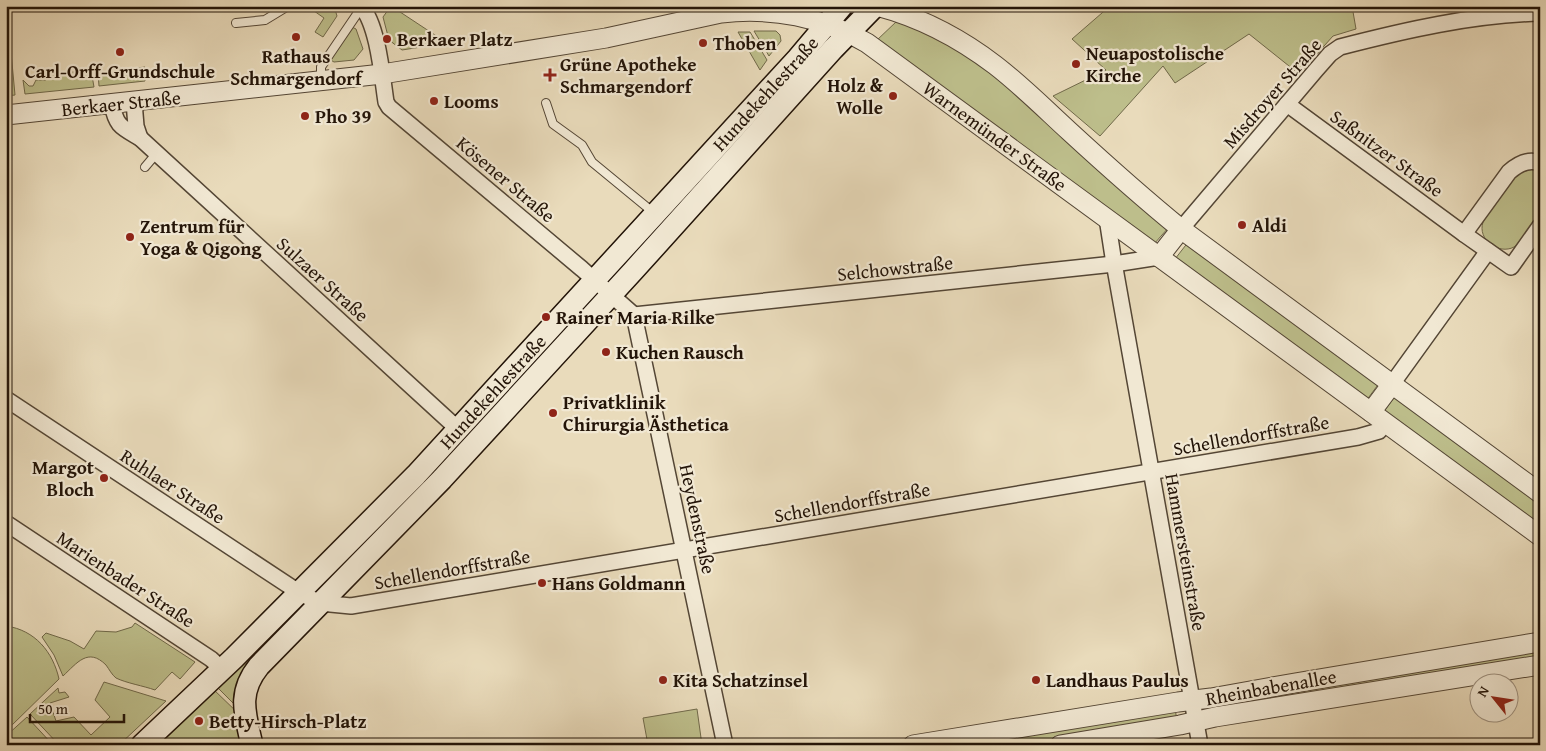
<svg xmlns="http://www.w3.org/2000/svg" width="1546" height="751" viewBox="0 0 1546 751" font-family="'Gentium Book Plus',serif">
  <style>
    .green { fill: #bdbe8b; stroke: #70694a }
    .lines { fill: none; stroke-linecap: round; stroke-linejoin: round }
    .service-casing { stroke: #544635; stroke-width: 10 }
    .minor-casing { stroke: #544635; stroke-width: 18 }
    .tertiary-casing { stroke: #544635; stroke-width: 21 }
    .secondary-casing { stroke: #231408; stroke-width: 24 }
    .service { stroke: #f1e8d3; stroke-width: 8 }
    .minor { stroke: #f1e8d3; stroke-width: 15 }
    .tertiary { stroke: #f1e8d3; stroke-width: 19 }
    .secondary { stroke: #f1e8d3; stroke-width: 21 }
    .poi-dot { fill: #8f2418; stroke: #f1e8d3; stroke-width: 2 }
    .labels { text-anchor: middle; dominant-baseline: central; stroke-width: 4.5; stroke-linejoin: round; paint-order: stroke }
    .poi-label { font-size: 19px; font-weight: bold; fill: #231408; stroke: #f1e8d3; text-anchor: start }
    .street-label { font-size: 19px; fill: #231408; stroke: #f1e8d3 }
  </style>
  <rect width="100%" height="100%" fill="#e9dbbb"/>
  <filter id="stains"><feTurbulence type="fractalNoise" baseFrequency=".004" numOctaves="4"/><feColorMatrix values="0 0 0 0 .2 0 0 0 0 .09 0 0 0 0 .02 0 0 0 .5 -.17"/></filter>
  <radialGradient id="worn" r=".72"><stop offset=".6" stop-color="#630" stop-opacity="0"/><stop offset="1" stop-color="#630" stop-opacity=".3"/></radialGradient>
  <g class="green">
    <polygon points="307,6 334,6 337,16 323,37 315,32 324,18"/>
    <polygon points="391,6 441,39 440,44 402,50 389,40 383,17"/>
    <polygon points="1110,6 1352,6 1356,29 1333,36 1299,74 1249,34 1175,83 1163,66 1100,136 1053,96 1106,70 1072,39"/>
    <polygon points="8,20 15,95 6,96 6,22"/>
    <polygon points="897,21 936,38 982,65 1169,227 1154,244 876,41"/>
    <polygon points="352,27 356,29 363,49 354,60 334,62 329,59"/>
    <polygon points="754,31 776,31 780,35 781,41 769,56"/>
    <polygon points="738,32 750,32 767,60 760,70"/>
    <polygon points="145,67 145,81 99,86 98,73"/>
    <polygon points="91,70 94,87 25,94 23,80 29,86 33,86 36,80 46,80 46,75"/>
    <path d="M1540,167C1540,177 1542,210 1539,217C1535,224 1521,243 1514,247C1499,255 1477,240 1483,222C1487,212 1496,202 1503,194C1520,172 1509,172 1540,167Z"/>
    <polygon points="1189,241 1380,382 1366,401 1175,259"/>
    <polygon points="1396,395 1540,501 1540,528 1383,413"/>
    <polygon points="287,614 296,619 239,709 215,685"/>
    <path d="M135,623L195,662L180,679L172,672L155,690C144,686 126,683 116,678C112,675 109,669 106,665C88,647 77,663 63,676L54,655L42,637L46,633L70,641L84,649L96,631L116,632L132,627Z"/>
    <path d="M6,626C35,630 53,652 59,679L10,727L6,712Z"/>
    <polygon points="1540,648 1540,660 1214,713 1212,702"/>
    <polygon points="104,682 166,701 119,745 59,745 30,714 58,688 59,693 65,692 69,697 50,703 56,721 74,717 91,735 110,717 95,700"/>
    <polygon points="212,688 240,715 246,745 151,745"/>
    <polygon points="1175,708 1177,721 1028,745 942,745"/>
    <polygon points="697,709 702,745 648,745 643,718"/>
    <polygon points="27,717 53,745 6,745 6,736"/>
  </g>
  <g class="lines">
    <defs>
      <g id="service">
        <polyline points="236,23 265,20 288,6"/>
        <polyline points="321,80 321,67 357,14 363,8"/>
        <polyline points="546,103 553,124 582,145 592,162 654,213"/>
        <polyline points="145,167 156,154"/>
      </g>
      <g id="minor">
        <path d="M361,6C378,25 382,76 386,102L389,107L582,269L634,315L725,745"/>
        <path d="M112,104C116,126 121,127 140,138L136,126L134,102"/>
        <polyline points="1287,104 1464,234"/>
        <polyline points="140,138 459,430"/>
        <path d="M1540,163C1528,158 1517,165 1509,172L1464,234L1511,267L1540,226"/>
        <polyline points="1107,218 1113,257 1200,745"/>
        <path d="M1181,229L1316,70L1330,54L1340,47C1406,30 1471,15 1540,13"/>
        <polyline points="634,315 1114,264 1159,257"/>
        <polyline points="1392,384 1488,251"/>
        <polyline points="6,399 300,593 320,603 351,606 1358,437 1379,431 1385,423"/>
        <polyline points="6,523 211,659 222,669"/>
      </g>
      <g id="tertiary">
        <path d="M877,6C919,17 961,39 995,65C1021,85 1045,109 1069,131C1106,165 1143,198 1181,229L1540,493"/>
        <path d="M6,115L382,74L606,38L721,13C772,7 823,17 867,43L1540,536"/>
        <polyline points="1159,257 1181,229"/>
        <polyline points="1371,412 1392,384"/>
        <polyline points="913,745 1178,702 1211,698 1295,683 1540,642"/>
        <polyline points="1060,745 1180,725 1215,717 1540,665"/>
      </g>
      <g id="secondary">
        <path id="s1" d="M142,745L234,658L416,475L798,58L842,6"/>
        <path d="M252,745C245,714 237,693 259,666L442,479L633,271L833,49L875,6"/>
      </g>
    </defs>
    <use href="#service" class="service-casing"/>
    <use href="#minor" class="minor-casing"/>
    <use href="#tertiary" class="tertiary-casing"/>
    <use href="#secondary" class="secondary-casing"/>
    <use href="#service" class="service"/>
    <use href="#minor" class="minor"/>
    <use href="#tertiary" class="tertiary"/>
    <use href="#secondary" class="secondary"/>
  </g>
  <g class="poi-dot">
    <circle cx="296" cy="37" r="5"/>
    <circle cx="387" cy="39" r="5"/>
    <circle cx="703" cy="43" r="5"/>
    <circle cx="120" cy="52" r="5"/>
    <circle cx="1076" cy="64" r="5"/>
    <path d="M547.5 67.5h5v5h5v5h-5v5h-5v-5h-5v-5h5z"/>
    <circle cx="893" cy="96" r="5"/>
    <circle cx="434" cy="101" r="5"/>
    <circle cx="305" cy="116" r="5"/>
    <circle cx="1242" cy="225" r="5"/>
    <circle cx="130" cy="237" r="5"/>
    <circle cx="546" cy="317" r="5"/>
    <circle cx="606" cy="352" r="5"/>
    <circle cx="553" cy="413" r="5"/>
    <circle cx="104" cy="478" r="5"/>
    <circle cx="542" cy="583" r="5"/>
    <circle cx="663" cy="680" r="5"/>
    <circle cx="1036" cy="680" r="5"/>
    <circle cx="199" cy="721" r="5"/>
  </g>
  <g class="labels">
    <g class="poi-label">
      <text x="397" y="39">Berkaer Platz</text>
      <text x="713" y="43">Thoben</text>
      <text x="1086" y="53">Neuapostolische<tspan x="1086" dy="22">Kirche</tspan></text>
      <text x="296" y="56" text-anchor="middle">Rathaus<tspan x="296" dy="22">Schmargendorf</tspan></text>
      <text x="560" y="64">Grüne Apotheke<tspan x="560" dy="22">Schmargendorf</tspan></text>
      <text x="120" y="71" text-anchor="middle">Carl-Orff-Grundschule</text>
      <text x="883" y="85" text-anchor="end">Holz &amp;<tspan x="883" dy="22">Wolle</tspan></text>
      <text x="444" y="101">Looms</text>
      <text x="315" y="116">Pho 39</text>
      <text x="1252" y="225">Aldi</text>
      <text x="140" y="226">Zentrum für<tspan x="140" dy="22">Yoga &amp; Qigong</tspan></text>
      <text x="556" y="317">Rainer Maria Rilke</text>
      <text x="616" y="352">Kuchen Rausch</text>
      <text x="563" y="402">Privatklinik<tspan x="563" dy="22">Chirurgia Ästhetica</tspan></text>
      <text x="94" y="467" text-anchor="end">Margot<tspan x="94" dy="22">Bloch</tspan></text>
      <text x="552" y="583">Hans Goldmann</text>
      <text x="673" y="680">Kita Schatzinsel</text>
      <text x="1046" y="680">Landhaus Paulus</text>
      <text x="209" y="721">Betty-Hirsch-Platz</text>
    </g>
    <g class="street-label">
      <text stroke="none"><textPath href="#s1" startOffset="902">Hundekehlestraße</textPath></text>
      <text transform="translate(1272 93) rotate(-49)">Misdroyer Straße</text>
      <text transform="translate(121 103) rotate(-6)">Berkaer Straße</text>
      <text transform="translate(995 136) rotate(36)">Warnemünder Straße</text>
      <text transform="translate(1387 153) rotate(36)">Saßnitzer Straße</text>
      <text transform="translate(506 179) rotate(40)">Kösener Straße</text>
      <text transform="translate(895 268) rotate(-6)">Selchowstraße</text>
      <text transform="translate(323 279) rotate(42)">Sulzaer Straße</text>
      <text stroke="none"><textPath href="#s1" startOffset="498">Hundekehlestraße</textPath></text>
      <text transform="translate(1251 435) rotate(-10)">Schellendorffstraße</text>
      <text transform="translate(173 486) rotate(33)">Ruhlaer Straße</text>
      <text transform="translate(852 502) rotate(-10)">Schellendorffstraße</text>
      <text transform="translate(698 519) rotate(78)">Heydenstraße</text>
      <text transform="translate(1186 552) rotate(80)">Hammersteinstraße</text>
      <text transform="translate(452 569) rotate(-10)">Schellendorffstraße</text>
      <text transform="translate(126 579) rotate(33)">Marienbader Straße</text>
      <text transform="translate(1271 687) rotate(-10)">Rheinbabenallee</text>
    </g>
  </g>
  <rect width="1546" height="751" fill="none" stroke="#e9dbbb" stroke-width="25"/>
  <rect x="8" y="8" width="1531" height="736" fill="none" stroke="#231408" stroke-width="2.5"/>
  <rect x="12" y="12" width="1521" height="726" fill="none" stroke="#231408"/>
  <g transform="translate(1494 698) rotate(300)"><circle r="24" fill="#f1e8d3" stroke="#9f9382"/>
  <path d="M0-4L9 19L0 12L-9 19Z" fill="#8f2418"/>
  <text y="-8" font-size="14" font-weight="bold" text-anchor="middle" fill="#231408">N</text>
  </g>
  <path d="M30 714v8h94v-8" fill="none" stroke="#231408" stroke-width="2.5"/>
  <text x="38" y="714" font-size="15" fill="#231408" stroke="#f1e8d3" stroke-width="4" paint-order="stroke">50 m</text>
  <rect width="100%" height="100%" filter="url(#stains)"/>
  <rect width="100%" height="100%" fill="url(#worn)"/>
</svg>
